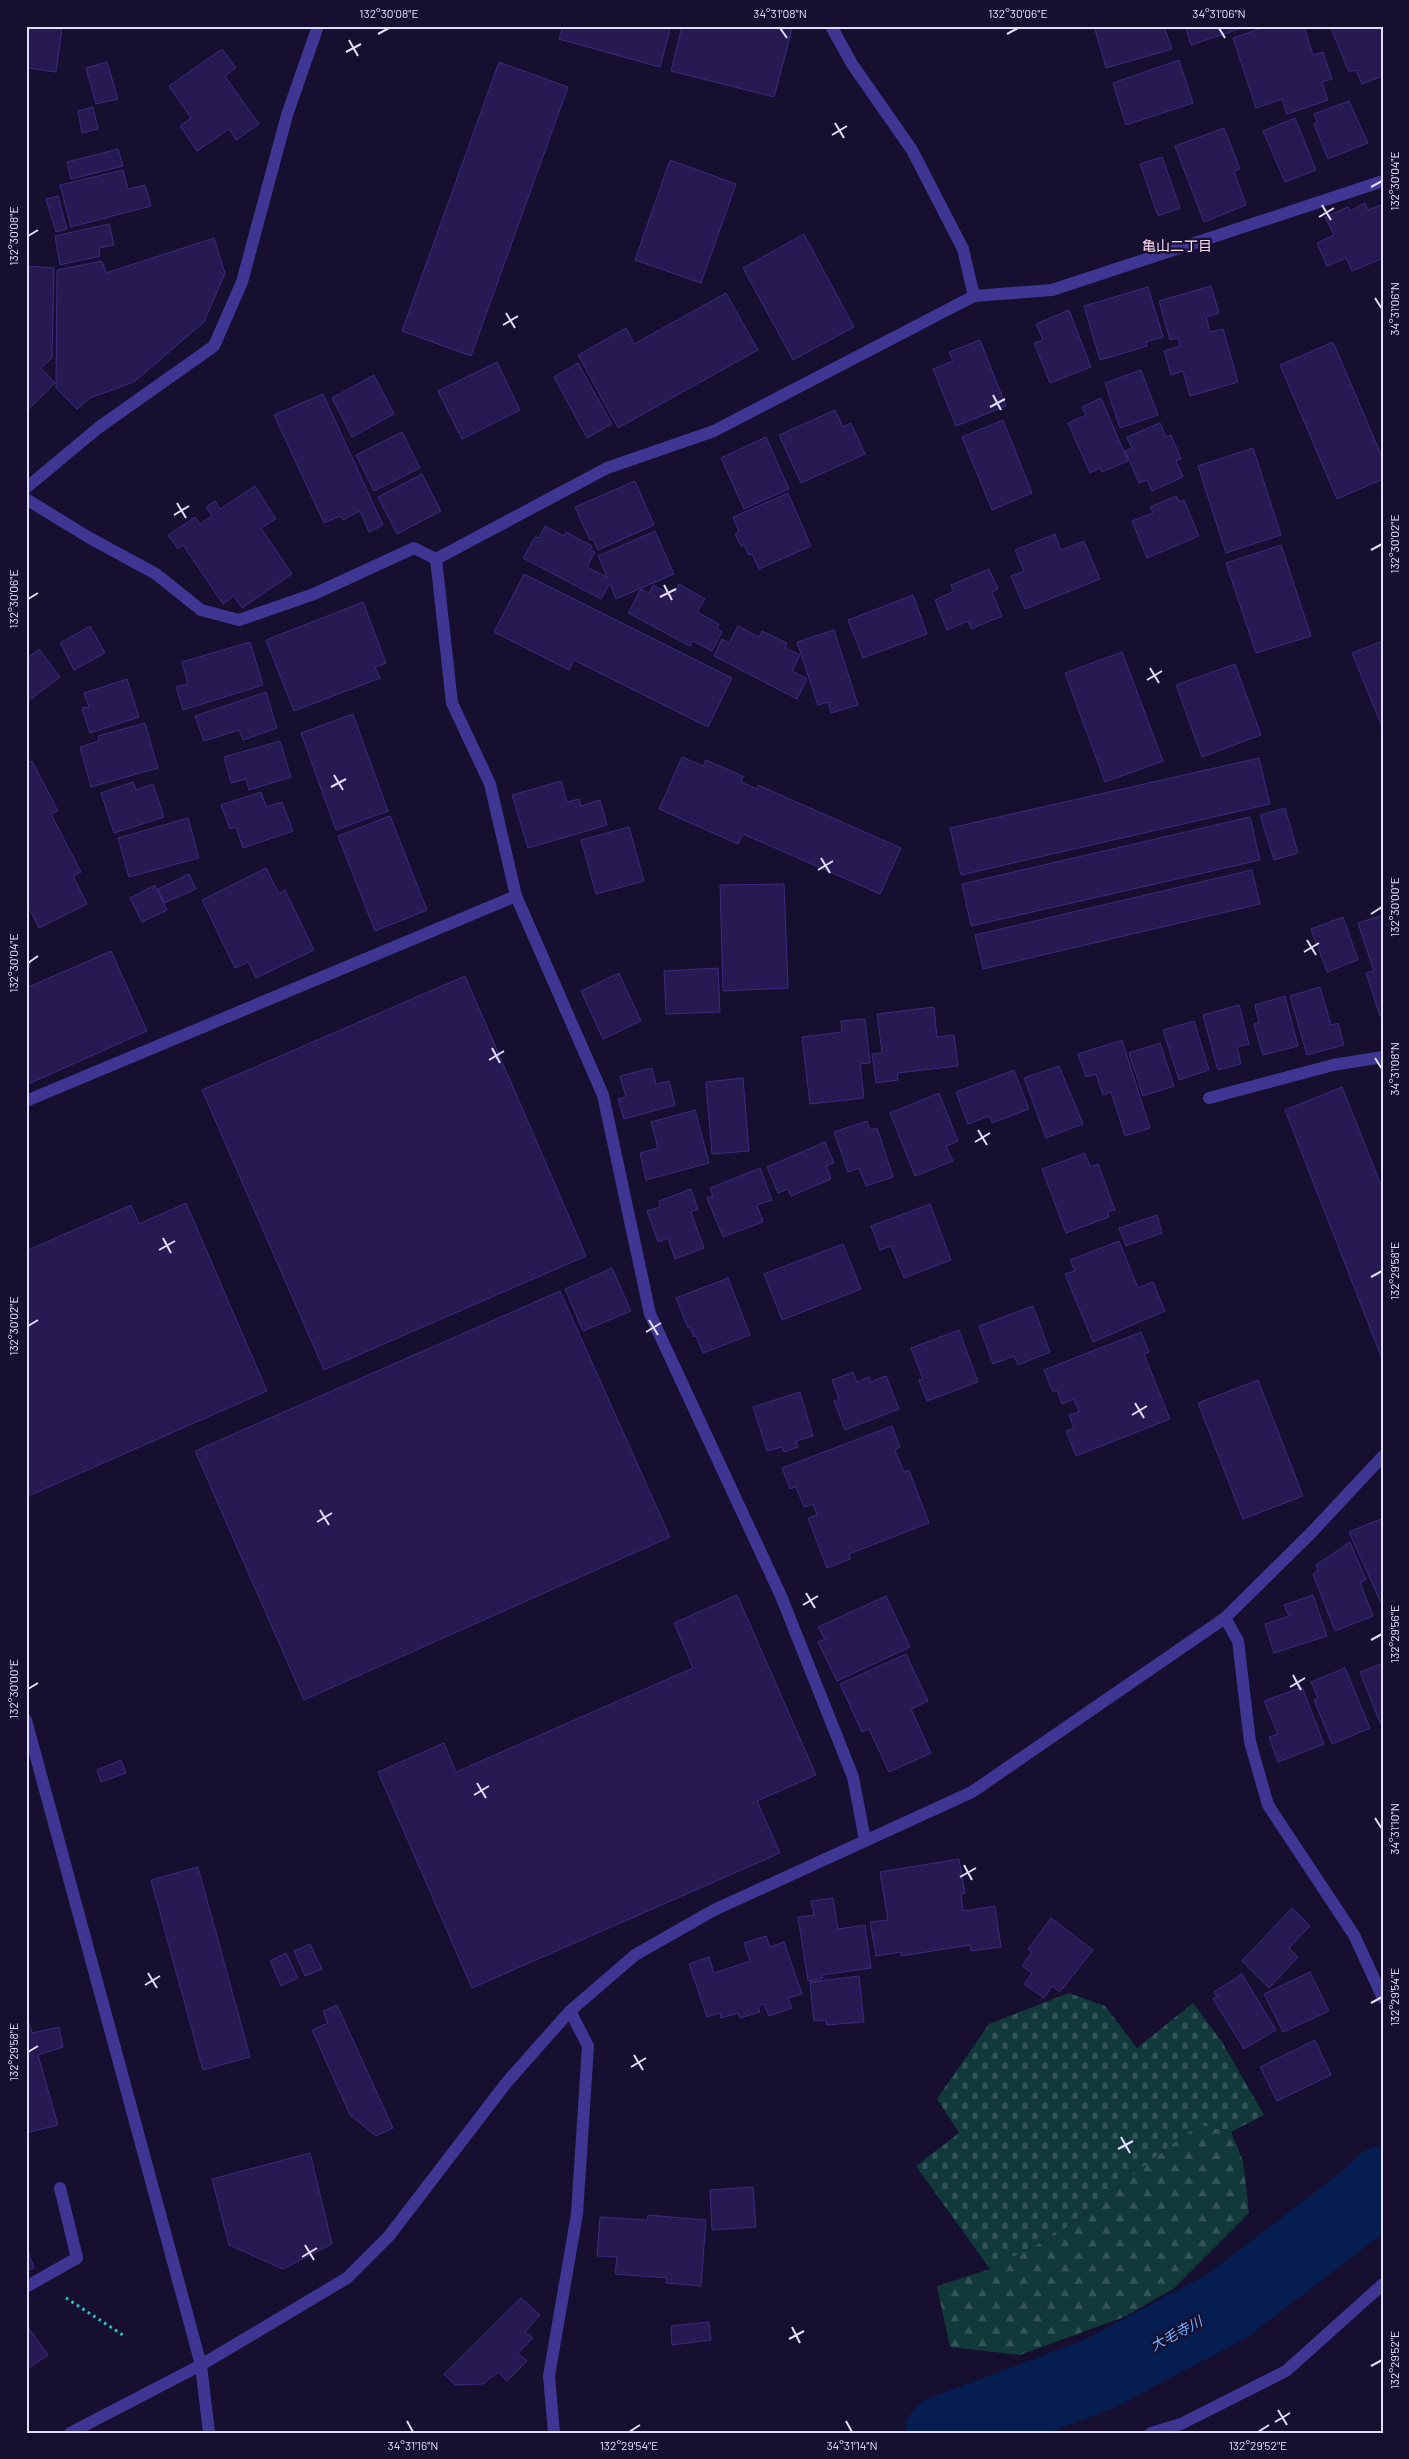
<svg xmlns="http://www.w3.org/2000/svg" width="1409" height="2459" viewBox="0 0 1409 2459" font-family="Barlow,'Noto Sans JP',sans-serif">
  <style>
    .forest { fill: url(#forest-firs) }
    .cemetery { fill: url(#cemetery-stones) }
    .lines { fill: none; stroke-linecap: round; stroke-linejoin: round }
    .river { stroke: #051d51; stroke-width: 74 }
    .building { fill: #271951; stroke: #3e2980 }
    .path { stroke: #24cbc9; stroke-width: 3; stroke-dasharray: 2.5 4; stroke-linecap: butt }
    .minor { stroke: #3e3692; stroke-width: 12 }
    .ticks { fill: none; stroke: #e2ddff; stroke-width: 2 }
    .labels { text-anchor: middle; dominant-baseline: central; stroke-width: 4.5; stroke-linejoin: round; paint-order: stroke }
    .neighbourhood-label { font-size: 14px; fill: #ffdff2; stroke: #160f2f }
    .water-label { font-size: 14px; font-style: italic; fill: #6bb3ff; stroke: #160f2f }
    .neatline { fill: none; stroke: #e2ddff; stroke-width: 2 }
    .ticks-label { font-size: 12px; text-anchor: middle; fill: #e2ddff }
  </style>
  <defs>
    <pattern id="forest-firs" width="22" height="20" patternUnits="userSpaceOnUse" patternTransform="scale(1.25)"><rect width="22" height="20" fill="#113939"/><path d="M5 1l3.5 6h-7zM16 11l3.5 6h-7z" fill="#335557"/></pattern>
    <pattern id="cemetery-stones" width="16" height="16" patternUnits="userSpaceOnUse" patternTransform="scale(1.25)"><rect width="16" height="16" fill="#113939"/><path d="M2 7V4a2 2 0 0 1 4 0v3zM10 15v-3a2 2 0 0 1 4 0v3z" fill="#335557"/></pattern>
  </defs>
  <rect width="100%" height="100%" fill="#160f2f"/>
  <polygon class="forest" points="1201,2125 1231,2132 1243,2161 1249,2213 1173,2289 1124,2317 1020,2355 950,2347 937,2286 990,2269 1059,2233 1185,2134"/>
  <polygon class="cemetery" points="1069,1993 1105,2006 1137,2048 1193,2003 1222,2042 1264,2115 1231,2132 1201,2125 1185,2134 1059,2233 990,2269 916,2166 959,2133 937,2099 989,2024"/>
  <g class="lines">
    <polyline class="river" points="942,2433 1099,2374 1227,2306 1363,2202 1383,2183"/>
  </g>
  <g class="building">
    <polygon points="26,26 62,29 56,72 26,68"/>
    <polygon points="563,26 671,26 660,67 559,39"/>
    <polygon points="682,26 779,26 792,29 774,97 671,71"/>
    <polygon points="1094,26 1164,26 1172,49 1106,68"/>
    <polygon points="1185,26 1238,26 1239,29 1191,45"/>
    <polygon points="1267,26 1304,26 1313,55 1323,52 1332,79 1322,82 1328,100 1287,114 1282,99 1256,108 1233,38"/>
    <polygon points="1330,26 1383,26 1383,76 1362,84 1356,70 1349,72"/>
    <polygon points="222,49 236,68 225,76 259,124 236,140 229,129 197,151 180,126 191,118 169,86"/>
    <polygon points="1179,60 1193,103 1126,125 1113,83"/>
    <polygon points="107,62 118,99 96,104 86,68"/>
    <polygon points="499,62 568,87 471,356 402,331"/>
    <polygon points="1349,101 1368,143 1328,159 1314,124 1317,123 1314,114"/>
    <polygon points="93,107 98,129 82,133 78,111"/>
    <polygon points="1295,118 1316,170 1285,182 1263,131"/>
    <polygon points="1224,128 1240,169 1234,171 1246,205 1204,222 1175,146"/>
    <polygon points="118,149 123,166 71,179 67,162"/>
    <polygon points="1162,157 1180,208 1158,216 1140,164"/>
    <polygon points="670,160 736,184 701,283 635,260"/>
    <polygon points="123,170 128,189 145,185 151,206 71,227 60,185"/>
    <polygon points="58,196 67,229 56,232 46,199"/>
    <polygon points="1365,203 1368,210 1383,204 1383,258 1352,271 1346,258 1327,266 1317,243 1334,235 1325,217 1348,207 1350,211"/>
    <polygon points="109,224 114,245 99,248 100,256 60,265 55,236"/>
    <polygon points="804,234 854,327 793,360 743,268"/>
    <polygon points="214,238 225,273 204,322 134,382 90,398 77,409 56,388 57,270 102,261 106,273"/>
    <polygon points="26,266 54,268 52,358 41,368 55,383 26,412"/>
    <polygon points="1211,286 1219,313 1206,317 1210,332 1223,329 1238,382 1190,396 1183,371 1171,375 1164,351 1180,346 1178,338 1170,340 1159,301"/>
    <polygon points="1148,287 1163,337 1146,342 1147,346 1100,360 1084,306"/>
    <polygon points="726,293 758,350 618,428 578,355 626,328 634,344"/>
    <polygon points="1069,310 1091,367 1050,383 1034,343 1043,340 1036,324"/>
    <polygon points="980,340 1006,406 956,426 933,369 953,361 949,352"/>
    <polygon points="1333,342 1383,459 1383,479 1337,499 1280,365"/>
    <polygon points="497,362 520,410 462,439 438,391"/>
    <polygon points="578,363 612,424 587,438 554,377"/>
    <polygon points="1141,370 1158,415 1120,428 1105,383"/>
    <polygon points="374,375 394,414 352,437 332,398"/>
    <polygon points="323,394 383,525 369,532 360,511 343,520 340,516 324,523 274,415"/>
    <polygon points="1101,398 1128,461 1102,472 1100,468 1090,473 1068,423 1086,415 1082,407"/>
    <polygon points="835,410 843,427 851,423 865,454 801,483 779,435"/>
    <polygon points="1003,420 1032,493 992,510 962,437"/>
    <polygon points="1160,423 1166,437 1171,435 1181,459 1176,461 1183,477 1152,491 1147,480 1139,483 1125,451 1132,448 1127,437"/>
    <polygon points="402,432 420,468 374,491 356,455"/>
    <polygon points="766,437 789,489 744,509 721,458"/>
    <polygon points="1253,448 1281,535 1226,553 1198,466"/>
    <polygon points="422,474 441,511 397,534 378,497"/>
    <polygon points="635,481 654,525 598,550 593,539 590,540 575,507"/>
    <polygon points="255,486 276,519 261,528 292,574 242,608 234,596 223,604 183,545 178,549 168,535 195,517 200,524 212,516 206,507 215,501 220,509"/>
    <polygon points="788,493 811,546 759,569 752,554 749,555 744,545 741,546 735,534 739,532 733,517"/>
    <polygon points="1176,496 1179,502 1184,500 1199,536 1147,558 1132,521 1153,513 1150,507"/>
    <polygon points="545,526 564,536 566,532 592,546 590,550 595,552 587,567 607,577 598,556 655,531 674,574 616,599 610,583 601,599 523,558 535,537 539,538"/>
    <polygon points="1055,534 1061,550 1084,541 1100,579 1025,609 1011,576 1024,571 1015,550"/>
    <polygon points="1281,545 1311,636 1256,653 1226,563"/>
    <polygon points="989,569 998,589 992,592 1002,616 971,629 968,621 947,630 935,600 954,591 951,585"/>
    <polygon points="524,574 732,678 708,727 574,660 569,670 494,632"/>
    <polygon points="679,584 705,599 697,612 719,624 717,628 722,632 712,651 693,641 690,646 628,613 641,589 649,593 653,585 673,596"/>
    <polygon points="913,595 927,634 863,658 848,620"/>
    <polygon points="363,602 386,663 375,667 380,678 294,711 266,640"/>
    <polygon points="90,626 105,653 74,670 60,643"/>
    <polygon points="738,626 759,637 762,631 787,643 785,648 800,655 792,671 807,679 797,699 714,656 722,639 729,643"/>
    <polygon points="834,630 858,705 831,713 828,702 818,705 797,642"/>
    <polygon points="1383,641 1383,729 1352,653"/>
    <polygon points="250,642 263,685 183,710 176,687 188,684 182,662"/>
    <polygon points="39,649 60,677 27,702 26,659"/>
    <polygon points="1122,652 1163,761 1105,782 1065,673"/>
    <polygon points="1235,664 1261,735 1202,757 1176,685"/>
    <polygon points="127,679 139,717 90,733 82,708 89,707 84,693"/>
    <polygon points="266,692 277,728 243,740 239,730 204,741 195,716"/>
    <polygon points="353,714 388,811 336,830 301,733"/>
    <polygon points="145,723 158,768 91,787 80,747 99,741 98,736"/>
    <polygon points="280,741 291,777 249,790 246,779 231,783 224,757"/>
    <polygon points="682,757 703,766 706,760 743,776 741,782 757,789 758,785 901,848 880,894 743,834 738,844 659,809"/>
    <polygon points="1259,758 1270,804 961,875 950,828"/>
    <polygon points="32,761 58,811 51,814 81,872 73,876 87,904 39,928 26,902 26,764"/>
    <polygon points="561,781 567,802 579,799 581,806 600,800 607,825 528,848 512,795"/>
    <polygon points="133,782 136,790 153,784 164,817 114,833 101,793"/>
    <polygon points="261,792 266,807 282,802 293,831 243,848 236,827 230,829 221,805"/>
    <polygon points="1285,808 1298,853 1274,860 1260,815"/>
    <polygon points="390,816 427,910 375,931 338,836"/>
    <polygon points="1250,817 1260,860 971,926 962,884"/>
    <polygon points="188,818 199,858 129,877 118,838"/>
    <polygon points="629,827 644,881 596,894 581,840"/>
    <polygon points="266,868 279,894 285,890 314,950 256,978 248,962 235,968 202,900"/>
    <polygon points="1252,870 1260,904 983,969 975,935"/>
    <polygon points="189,874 196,889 164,903 158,889"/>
    <polygon points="784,884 788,988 723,991 720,885"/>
    <polygon points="155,885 167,910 142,922 130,898"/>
    <polygon points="1383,915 1383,1014 1380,1016 1366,973 1374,971 1358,923"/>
    <polygon points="1343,917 1358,960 1327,972 1311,929"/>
    <polygon points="111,951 147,1031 26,1085 26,988"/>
    <polygon points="26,957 31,965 26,968"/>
    <polygon points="718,968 720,1012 666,1014 664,971"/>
    <polygon points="619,973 641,1021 603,1039 581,991"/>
    <polygon points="465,976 586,1256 324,1370 202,1090"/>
    <polygon points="1320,987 1331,1025 1338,1023 1344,1045 1307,1055 1290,996"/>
    <polygon points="1285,996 1298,1046 1263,1055 1254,1024 1259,1023 1255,1005"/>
    <polygon points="1239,1005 1249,1044 1237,1047 1241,1064 1218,1070 1203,1015"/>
    <polygon points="934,1007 937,1037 954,1035 958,1066 897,1073 898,1080 876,1083 872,1054 882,1053 877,1014"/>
    <polygon points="865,1019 870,1063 860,1064 864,1098 810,1104 802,1037 842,1032 841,1021"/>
    <polygon points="1194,1021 1209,1070 1179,1080 1163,1030"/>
    <polygon points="1122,1040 1150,1128 1125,1136 1111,1092 1103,1095 1096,1074 1086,1077 1078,1054"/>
    <polygon points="1160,1043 1174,1086 1143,1096 1129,1053"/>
    <polygon points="1059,1066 1083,1124 1046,1138 1024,1078"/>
    <polygon points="652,1068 656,1084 669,1081 675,1105 624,1119 618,1099 626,1097 620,1076"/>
    <polygon points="1014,1070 1029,1109 992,1123 989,1116 968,1124 956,1092"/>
    <polygon points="743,1078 749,1151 712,1154 706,1082"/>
    <polygon points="1342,1087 1383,1190 1383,1361 1285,1110"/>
    <polygon points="939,1093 958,1141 946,1146 953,1161 915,1176 890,1113"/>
    <polygon points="695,1110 709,1163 646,1180 640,1153 658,1148 651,1122"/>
    <polygon points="867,1121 870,1130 877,1128 893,1177 866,1186 859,1168 848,1172 834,1132"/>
    <polygon points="825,1142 834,1163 826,1166 831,1179 791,1196 788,1189 778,1193 767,1167"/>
    <polygon points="1085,1153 1090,1167 1098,1164 1115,1210 1108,1212 1109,1217 1066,1233 1042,1169"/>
    <polygon points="760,1168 772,1200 757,1205 763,1222 723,1237 707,1198 713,1196 710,1188"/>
    <polygon points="691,1189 698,1209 691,1212 704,1248 675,1259 668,1238 658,1242 647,1211 660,1207 659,1201"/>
    <polygon points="186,1203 267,1391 26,1497 26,1251 131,1205 139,1224"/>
    <polygon points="930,1204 951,1260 904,1278 891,1246 880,1250 871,1226"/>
    <polygon points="1157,1215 1162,1233 1126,1246 1119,1228"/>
    <polygon points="1119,1241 1138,1288 1153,1282 1165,1311 1093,1342 1065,1274 1075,1271 1070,1260"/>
    <polygon points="843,1244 861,1289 782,1320 764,1274"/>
    <polygon points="612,1268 631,1311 583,1331 565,1289"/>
    <polygon points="728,1278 750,1335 703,1353 696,1336 694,1337 690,1327 688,1328 676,1298"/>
    <polygon points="560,1291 670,1537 304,1700 195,1451"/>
    <polygon points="1033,1306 1050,1352 1018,1365 1014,1356 993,1364 979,1326"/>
    <polygon points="959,1330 978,1382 927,1401 919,1380 923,1379 911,1348"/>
    <polygon points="1141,1332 1149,1352 1144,1354 1170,1419 1076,1456 1066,1431 1074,1428 1069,1415 1079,1412 1074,1399 1062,1404 1057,1390 1053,1392 1044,1370"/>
    <polygon points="853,1372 857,1382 869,1377 871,1382 886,1376 899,1409 845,1430 834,1401 839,1399 832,1380"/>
    <polygon points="1258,1380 1303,1496 1243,1519 1198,1403"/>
    <polygon points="800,1392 813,1436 796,1441 798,1447 784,1452 782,1447 767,1451 753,1407"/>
    <polygon points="892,1426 900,1447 895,1450 904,1472 909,1470 929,1523 849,1554 850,1559 827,1568 808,1518 817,1515 813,1504 804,1507 796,1487 790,1489 782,1468"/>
    <polygon points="1383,1518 1383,1607 1349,1532"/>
    <polygon points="1350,1542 1366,1580 1360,1582 1373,1616 1335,1631 1313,1574 1318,1571 1316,1565"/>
    <polygon points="737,1595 816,1775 757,1801 780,1853 472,1988 378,1772 444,1743 456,1772 693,1668 674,1623"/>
    <polygon points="1313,1595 1327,1636 1274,1653 1265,1624 1289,1616 1284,1605"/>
    <polygon points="886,1596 910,1647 837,1681 818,1642 825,1639 818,1627"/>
    <polygon points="906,1654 928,1701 911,1709 931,1753 889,1772 869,1729 862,1732 840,1684"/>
    <polygon points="1383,1663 1383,1722 1380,1723 1360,1672"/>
    <polygon points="1345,1668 1370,1728 1332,1744 1314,1700 1318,1698 1311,1682"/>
    <polygon points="1302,1687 1324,1744 1278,1762 1269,1737 1278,1734 1264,1701"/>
    <polygon points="121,1760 126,1773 101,1782 97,1770"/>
    <polygon points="959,1859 965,1893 961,1894 963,1911 995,1906 1001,1947 971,1951 970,1945 901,1956 901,1952 876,1956 870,1922 888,1920 880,1872"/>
    <polygon points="198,1867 250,2057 203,2070 151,1880"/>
    <polygon points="833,1898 838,1929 865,1925 871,1968 822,1975 823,1978 808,1981 798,1917 814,1915 811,1901"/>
    <polygon points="1292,1908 1310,1926 1289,1948 1298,1957 1269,1988 1242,1961"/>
    <polygon points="1051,1918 1093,1950 1060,1992 1052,1986 1044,1998 1024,1984 1032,1973 1022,1966 1032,1952 1028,1949"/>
    <polygon points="766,1936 770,1947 784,1942 802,1994 788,1998 792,2008 769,2016 764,2004 758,2006 760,2012 740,2018 738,2013 721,2018 720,2013 707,2017 689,1964 709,1957 714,1973 750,1961 744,1943"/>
    <polygon points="310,1944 322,1969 305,1976 294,1951"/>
    <polygon points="286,1953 298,1978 281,1986 270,1961"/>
    <polygon points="1310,1972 1329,2011 1283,2032 1264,1994"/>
    <polygon points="1242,1974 1276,2030 1244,2049 1213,1999 1217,1997 1214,1992"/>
    <polygon points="859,1976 864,2022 826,2025 826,2020 814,2021 810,1982"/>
    <polygon points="337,2005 393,2128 376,2136 350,2115 312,2030 328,2023 323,2011"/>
    <polygon points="26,2013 32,2033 59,2027 63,2047 38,2055 58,2125 26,2133"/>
    <polygon points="1315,2040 1331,2075 1277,2101 1260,2067"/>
    <polygon points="310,2153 332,2244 283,2269 229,2245 212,2179"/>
    <polygon points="753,2187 756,2227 712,2230 710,2190"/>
    <polygon points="648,2215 706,2220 701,2286 666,2283 667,2278 615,2274 617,2257 597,2256 600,2217 647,2220"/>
    <polygon points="26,2246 34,2268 26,2271"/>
    <polygon points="521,2298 540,2315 525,2332 533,2338 518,2353 527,2361 507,2381 498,2372 483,2384 455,2385 444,2374"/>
    <polygon points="709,2322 711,2340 672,2345 671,2326"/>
    <polygon points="26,2324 48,2355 26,2370"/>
  </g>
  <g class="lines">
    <polyline class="path" points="66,2298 126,2337"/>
    <g class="minor">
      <polyline points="831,26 852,64 912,150 963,249 974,296"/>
      <polyline points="26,488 98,428 214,346 242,282 287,115 318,26"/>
      <polyline points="26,499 88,537 156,574 201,610 239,620 314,594 414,548 436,559"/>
      <polyline points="436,559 452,703 490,784 516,896 603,1095 650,1314 781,1596 853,1777 865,1840"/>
      <polyline points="436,559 607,468 714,431 974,296 1052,290 1383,181"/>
      <polyline points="1209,1098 1333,1065 1383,1057"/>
      <polyline points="26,1101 516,896"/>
      <polyline points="1225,1618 1238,1641 1250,1742 1268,1805 1354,1935 1383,1998"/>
      <polyline points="26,1720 201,2365 209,2433"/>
      <polyline points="26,2287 77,2258 60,2188"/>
      <polyline points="70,2433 201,2365 347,2278 389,2236 507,2082 570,2011 635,1955 714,1910 972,1792 1225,1618 1311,1533 1383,1456"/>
      <polyline points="554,2433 549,2376 577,2214 588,2046 570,2011"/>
      <polyline points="1151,2433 1181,2424 1286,2371 1383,2284"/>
    </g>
  </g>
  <path class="ticks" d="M780,28L787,38M1219,28L1225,38M378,34L389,28M1007,34L1018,28M349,40L358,56M346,52L361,44M835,123L844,138M832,135L847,126M1371,187L1382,181M1322,205L1331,220M1319,217L1334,208M28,236L38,230M1375,298L1382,309M506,313L515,328M503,325L518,316M993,395L1001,410M990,407L1005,399M177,503L186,518M174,515L189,506M1371,550L1382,544M664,585L672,600M660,597L676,589M28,599L38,593M1150,668L1159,683M1147,680L1162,671M334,775L343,790M331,787L346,779M821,858L830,873M818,870L833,861M1371,914L1382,907M1307,940L1316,955M1304,952L1319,943M28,963L38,956M492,1048L500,1063M1375,1058L1382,1069M489,1060L504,1051M978,1130L987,1145M975,1142L990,1133M163,1238L171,1253M159,1250L175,1241M1371,1277L1382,1271M649,1320L658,1335M28,1326L38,1320M646,1332L661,1323M1135,1403L1144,1418M1132,1415L1147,1406M320,1510L329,1525M317,1522L332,1513M806,1593L815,1608M803,1605L818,1596M1371,1640L1382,1634M1293,1675L1301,1690M1290,1687L1305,1678M28,1689L38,1683M477,1783L486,1798M474,1795L489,1786M1375,1818L1382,1829M964,1865L972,1880M960,1877L976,1868M148,1973L157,1988M145,1985L160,1976M1371,2003L1382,1997M28,2052L38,2046M634,2055L643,2070M631,2067L646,2058M1121,2137L1130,2153M1118,2149L1133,2141M305,2245L314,2260M302,2257L317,2248M792,2327L800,2343M789,2339L804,2331M1371,2366L1382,2360M1278,2410L1287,2425M407,2421L413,2432M846,2421L852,2432M1275,2422L1290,2413M629,2432L640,2425M1258,2432L1269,2425"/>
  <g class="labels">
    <g class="neighbourhood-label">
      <text x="1177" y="245">亀山二丁目</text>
    </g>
    <g class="water-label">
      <text transform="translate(1176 2333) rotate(-28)">大毛寺川</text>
    </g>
  </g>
  <rect width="1409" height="2459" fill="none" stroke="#160f2f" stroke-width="55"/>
  <rect x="28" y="28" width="1354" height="2404" class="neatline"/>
  <g class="ticks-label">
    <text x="389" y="18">132°30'08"E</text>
    <text x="780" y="18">34°31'08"N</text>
    <text x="1018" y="18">132°30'06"E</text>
    <text x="1219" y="18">34°31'06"N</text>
    <text transform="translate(1395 181) rotate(-90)" y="4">132°30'04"E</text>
    <text transform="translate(14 236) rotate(-90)" y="4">132°30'08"E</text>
    <text transform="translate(1395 309) rotate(-90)" y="4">34°31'06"N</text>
    <text transform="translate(1395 544) rotate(-90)" y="4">132°30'02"E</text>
    <text transform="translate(14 599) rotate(-90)" y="4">132°30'06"E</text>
    <text transform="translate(1395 907) rotate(-90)" y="4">132°30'00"E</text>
    <text transform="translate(14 963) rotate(-90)" y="4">132°30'04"E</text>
    <text transform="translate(1395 1069) rotate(-90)" y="4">34°31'08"N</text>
    <text transform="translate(1395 1271) rotate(-90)" y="4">132°29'58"E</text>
    <text transform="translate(14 1326) rotate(-90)" y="4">132°30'02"E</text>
    <text transform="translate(1395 1634) rotate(-90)" y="4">132°29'56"E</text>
    <text transform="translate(14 1689) rotate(-90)" y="4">132°30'00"E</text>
    <text transform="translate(1395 1829) rotate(-90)" y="4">34°31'10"N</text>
    <text transform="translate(1395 1997) rotate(-90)" y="4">132°29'54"E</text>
    <text transform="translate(14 2052) rotate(-90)" y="4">132°29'58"E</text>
    <text transform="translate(1395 2360) rotate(-90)" y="4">132°29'52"E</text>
    <text x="413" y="2450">34°31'16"N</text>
    <text x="629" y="2450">132°29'54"E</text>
    <text x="852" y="2450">34°31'14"N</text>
    <text x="1258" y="2450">132°29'52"E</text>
  </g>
</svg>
